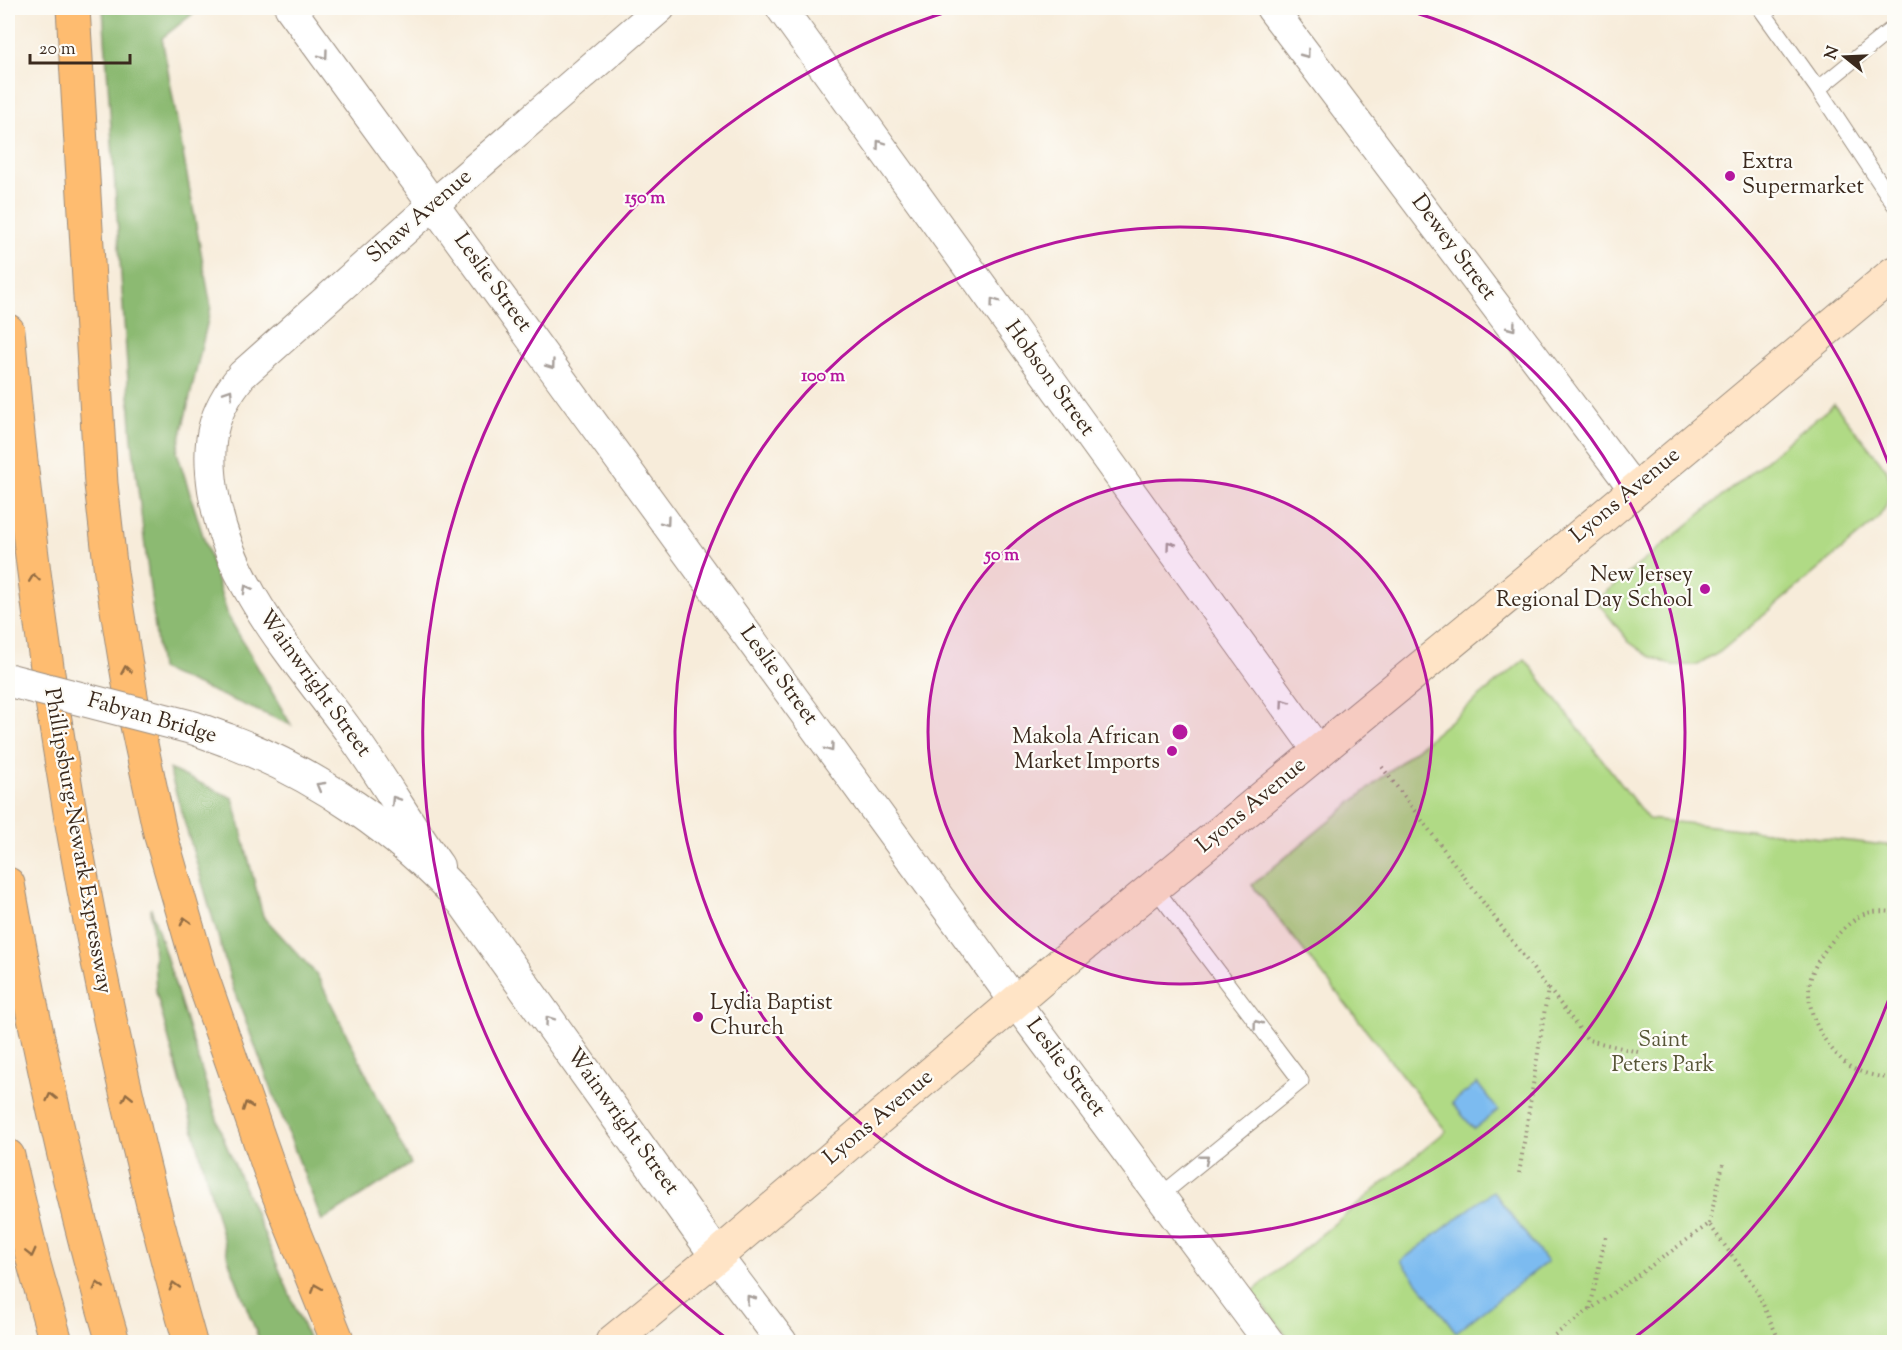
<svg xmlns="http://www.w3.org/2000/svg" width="1902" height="1350" viewBox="0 0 1902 1350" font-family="'Sorts Mill Goudy',serif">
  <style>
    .green { fill: #b0da85; stroke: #768252; stroke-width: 1.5 }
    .forest { fill: #8cba72; stroke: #647248; stroke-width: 1.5 }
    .water { fill: #7cbbf0; stroke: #5c7287; stroke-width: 1.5 }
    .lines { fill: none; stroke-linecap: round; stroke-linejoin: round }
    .service-casing { stroke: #998b7c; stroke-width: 17 }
    .minor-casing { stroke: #998b7c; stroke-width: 32 }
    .tertiary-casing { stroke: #998b7c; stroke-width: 35 }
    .secondary-casing { stroke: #998b7c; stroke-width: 35 }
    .motorway-casing { stroke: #998b7c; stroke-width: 35 }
    .path { stroke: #998b7c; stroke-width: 4; stroke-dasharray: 1.5 4.5; stroke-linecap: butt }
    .service { stroke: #fff; stroke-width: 15 }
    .minor { stroke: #fff; stroke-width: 30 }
    .tertiary { stroke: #fff; stroke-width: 33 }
    .secondary { stroke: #ffe4c6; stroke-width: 33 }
    .motorway { stroke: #febc70; stroke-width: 33 }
    .tertiary-bridge-casing { stroke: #998b7c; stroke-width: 35; stroke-linecap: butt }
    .tertiary-bridge { stroke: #fff; stroke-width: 33 }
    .oneway { stroke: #a79f9a }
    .oneway2 { stroke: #936c43 }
    .ring { fill: none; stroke: #b5179e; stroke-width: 3 }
    .poi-dot { fill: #b5179e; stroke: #fdfcf7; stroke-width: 2 }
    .labels { text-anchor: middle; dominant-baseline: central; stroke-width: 4.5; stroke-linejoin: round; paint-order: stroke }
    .poi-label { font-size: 22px; fill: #3b2a1e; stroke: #fdfcf7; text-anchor: start }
    .street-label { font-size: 22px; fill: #3b2a1e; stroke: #fdfcf7 }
    .park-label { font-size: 22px; fill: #585638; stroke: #fdfcf7 }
    .centre { fill: #b5179e; stroke: #fdfcf7; stroke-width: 3 }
    .ring-label { font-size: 18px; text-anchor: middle; font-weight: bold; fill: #b5179e; stroke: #fdfcf7; stroke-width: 4.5; stroke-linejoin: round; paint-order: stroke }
  </style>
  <rect width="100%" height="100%" fill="#fdfcf7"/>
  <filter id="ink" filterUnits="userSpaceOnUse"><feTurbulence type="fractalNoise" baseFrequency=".0167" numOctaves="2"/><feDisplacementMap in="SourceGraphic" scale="12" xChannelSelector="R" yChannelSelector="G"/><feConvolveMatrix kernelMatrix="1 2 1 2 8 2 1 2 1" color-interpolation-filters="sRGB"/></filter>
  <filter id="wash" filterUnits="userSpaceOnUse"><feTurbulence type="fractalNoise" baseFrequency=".008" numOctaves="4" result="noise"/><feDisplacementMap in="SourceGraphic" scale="24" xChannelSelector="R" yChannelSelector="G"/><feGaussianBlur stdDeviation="1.35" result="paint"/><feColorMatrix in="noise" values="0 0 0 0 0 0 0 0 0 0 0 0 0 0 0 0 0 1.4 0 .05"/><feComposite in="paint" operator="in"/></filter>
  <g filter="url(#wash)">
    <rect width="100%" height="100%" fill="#f7ecda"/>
    <g class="green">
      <polygon points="1834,404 1887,470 1891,488 1886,506 1877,520 1720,652 1698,665 1672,665 1649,656 1629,642 1596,600"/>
      <polygon points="1525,659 1648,819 1894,846 1894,1342 1292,1342 1252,1292 1446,1131 1252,885"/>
    </g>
    <g class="forest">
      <polygon points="103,8 200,8 162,38 211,307 177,452 228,616 291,725 160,669 132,440"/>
      <polygon points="169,769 233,798 263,916 317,975 411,1164 322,1221 234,991"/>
      <polygon points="151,908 222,1135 310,1342 260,1342 230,1264 156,992"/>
    </g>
    <g class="water">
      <polygon points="1477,1083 1498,1110 1474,1129 1452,1103"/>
      <polygon points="1493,1191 1547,1262 1456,1332 1401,1261"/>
    </g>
  </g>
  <g filter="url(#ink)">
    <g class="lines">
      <defs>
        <g id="service">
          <polyline points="1760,8 1818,89 1894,204"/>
          <polyline points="1818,89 1894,27"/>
          <polyline points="1154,887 1301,1081 1160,1196"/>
        </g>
        <g id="minor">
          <polyline points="290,8 1024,1014 1269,1342"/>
          <polyline points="781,8 1318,751"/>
          <polyline points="1271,8 1634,489"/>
          <path d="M439,866C410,825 385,782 356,741C300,662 228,590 213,490C206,442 211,413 242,375L434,204L660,8"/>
          <polyline points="717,1256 782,1342"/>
        </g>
        <path id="tertiary" d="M227,740C316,774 399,831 463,901L717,1256"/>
        <polyline id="secondary" points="612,1342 717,1256 1041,980 1543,567 1894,273"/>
        <g id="motorway">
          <polyline points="73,8 101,484 111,573 132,702 160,833 200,971 278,1193 338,1342"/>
          <path d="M8,331C38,673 96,1012 190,1342"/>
          <path d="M8,884C36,1038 69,1192 113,1342"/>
          <polyline points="8,1156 34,1264 56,1342"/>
        </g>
      </defs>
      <use href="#service" class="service-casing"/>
      <use href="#minor" class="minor-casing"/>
      <use href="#tertiary" class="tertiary-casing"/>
      <use href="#secondary" class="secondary-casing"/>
      <use href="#motorway" class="motorway-casing"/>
      <g class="path">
        <polyline points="1382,767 1548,989 1519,1174"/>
        <path d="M1894,912C1886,911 1875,911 1867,913C1847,919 1818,955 1812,974C1802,1003 1819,1038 1840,1058C1844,1062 1849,1067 1854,1069C1867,1075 1881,1077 1894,1079"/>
        <polyline points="1549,989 1588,1040 1638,1052"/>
        <polyline points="1709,1224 1724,1160"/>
        <polyline points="1590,1309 1606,1234"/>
        <polyline points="1545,1342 1709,1224 1755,1287 1780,1342"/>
      </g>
      <use href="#service" class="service"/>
      <use href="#minor" class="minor"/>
      <use href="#tertiary" class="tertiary"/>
      <use href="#secondary" class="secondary"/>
      <use href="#motorway" class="motorway"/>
      <defs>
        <polyline id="tertiary-bridge" points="8,680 194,728 227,740"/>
      </defs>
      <use href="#tertiary-bridge" class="tertiary-bridge-casing"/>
      <use href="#tertiary-bridge" class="tertiary-bridge"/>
    </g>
    <defs><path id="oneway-chevron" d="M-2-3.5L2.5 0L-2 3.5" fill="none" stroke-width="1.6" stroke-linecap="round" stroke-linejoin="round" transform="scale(1.5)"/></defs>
    <g class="oneway">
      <use href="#oneway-chevron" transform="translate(1306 54) rotate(53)"/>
      <use href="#oneway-chevron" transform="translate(324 55) rotate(54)"/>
      <use href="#oneway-chevron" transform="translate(880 144) rotate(-126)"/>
      <use href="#oneway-chevron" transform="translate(994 302) rotate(-126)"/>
      <use href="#oneway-chevron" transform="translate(1512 327) rotate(53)"/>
      <use href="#oneway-chevron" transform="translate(551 365) rotate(54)"/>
      <use href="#oneway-chevron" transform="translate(229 393) rotate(-57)"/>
      <use href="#oneway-chevron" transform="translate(666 522) rotate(54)"/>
      <use href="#oneway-chevron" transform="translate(1170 545) rotate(-126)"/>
      <use href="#oneway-chevron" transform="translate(247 589) rotate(-119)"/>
      <use href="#oneway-chevron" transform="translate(1284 703) rotate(-126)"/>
      <use href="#oneway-chevron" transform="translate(830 748) rotate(54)"/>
      <use href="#oneway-chevron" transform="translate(320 786) rotate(-150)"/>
      <use href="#oneway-chevron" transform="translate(395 800) rotate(-123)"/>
      <use href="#oneway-chevron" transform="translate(549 1020) rotate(-126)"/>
      <use href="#oneway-chevron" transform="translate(1257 1024) rotate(-127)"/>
      <use href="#oneway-chevron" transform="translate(1205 1159) rotate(-39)"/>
      <use href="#oneway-chevron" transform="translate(750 1299) rotate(-127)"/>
    </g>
    <g class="oneway2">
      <use href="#oneway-chevron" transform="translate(34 578) rotate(-97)"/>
      <use href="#oneway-chevron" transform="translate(126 670) rotate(-100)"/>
      <use href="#oneway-chevron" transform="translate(185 921) rotate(-106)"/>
      <use href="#oneway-chevron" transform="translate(51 1097) rotate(-103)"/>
      <use href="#oneway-chevron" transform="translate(127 1097) rotate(-103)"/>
      <use href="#oneway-chevron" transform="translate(247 1106) rotate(-110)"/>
      <use href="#oneway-chevron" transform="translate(31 1253) rotate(76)"/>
      <use href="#oneway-chevron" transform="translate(98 1286) rotate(-105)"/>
      <use href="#oneway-chevron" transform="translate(174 1286) rotate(-106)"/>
      <use href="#oneway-chevron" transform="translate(316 1288) rotate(-112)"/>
    </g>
  </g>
  <circle cx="1180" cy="732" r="252" fill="#b5179e" fill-opacity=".12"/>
  <g class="ring">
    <circle cx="1180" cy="732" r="252"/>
    <circle cx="1180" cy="732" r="505"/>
    <path d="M1894 985A757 757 0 0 1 1630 1341M730 1341A757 757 0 0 1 959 8M1401 8A757 757 0 0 1 1894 479"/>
  </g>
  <g class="poi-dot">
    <circle cx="1730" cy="176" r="6"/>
    <circle cx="1705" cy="589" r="6"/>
    <circle cx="1172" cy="751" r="6"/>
    <circle cx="698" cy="1017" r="6"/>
  </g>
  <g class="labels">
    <g class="poi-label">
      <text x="1742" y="163">Extra<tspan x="1742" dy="25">Supermarket</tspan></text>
      <text x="1693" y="576" text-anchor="end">New Jersey<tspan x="1693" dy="25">Regional Day School</tspan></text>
      <text x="1160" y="738" text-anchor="end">Makola African<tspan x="1160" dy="25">Market Imports</tspan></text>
      <text x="710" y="1004">Lydia Baptist<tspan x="710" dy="25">Church</tspan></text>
    </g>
    <g class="street-label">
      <text transform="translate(420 217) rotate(-41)">Shaw Avenue</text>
      <text transform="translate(1453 248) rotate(53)">Dewey Street</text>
      <text transform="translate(492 283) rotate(54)">Leslie Street</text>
      <text transform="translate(1049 379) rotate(54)">Hobson Street</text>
      <text transform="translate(1626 496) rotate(-40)">Lyons Avenue</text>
      <text transform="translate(778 676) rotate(54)">Leslie Street</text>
      <text transform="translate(314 684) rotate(54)">Wainwright Street</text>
      <text transform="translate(152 719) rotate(16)">Fabyan Bridge</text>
      <text transform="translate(1252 806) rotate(-40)">Lyons Avenue</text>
      <text transform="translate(77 841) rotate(80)">Phillipsburg-Newark Expressway</text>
      <text transform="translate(1065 1068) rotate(53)">Leslie Street</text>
      <text transform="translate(879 1118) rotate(-40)">Lyons Avenue</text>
      <text transform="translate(622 1122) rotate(54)">Wainwright Street</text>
    </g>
    <g class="park-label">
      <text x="1663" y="1041">Saint<tspan x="1663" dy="25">Peters Park</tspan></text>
    </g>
  </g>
  <circle cx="1180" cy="732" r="9" class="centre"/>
  <g class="ring-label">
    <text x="645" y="203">150 m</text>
    <text x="823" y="381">100 m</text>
    <text x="1002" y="560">50 m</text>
  </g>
  <rect width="1902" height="1350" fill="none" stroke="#fdfcf7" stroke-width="30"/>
  <g transform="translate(1845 57) rotate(288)" stroke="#fdfcf7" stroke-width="4.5" paint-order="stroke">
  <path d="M0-4.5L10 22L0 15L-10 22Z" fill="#3b2a1e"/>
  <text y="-9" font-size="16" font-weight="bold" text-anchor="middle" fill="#3b2a1e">N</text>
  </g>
  <path d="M30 54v9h100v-9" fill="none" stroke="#3b2a1e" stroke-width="3"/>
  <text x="39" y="54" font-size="18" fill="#3b2a1e" stroke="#fdfcf7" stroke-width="4.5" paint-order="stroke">20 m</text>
</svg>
